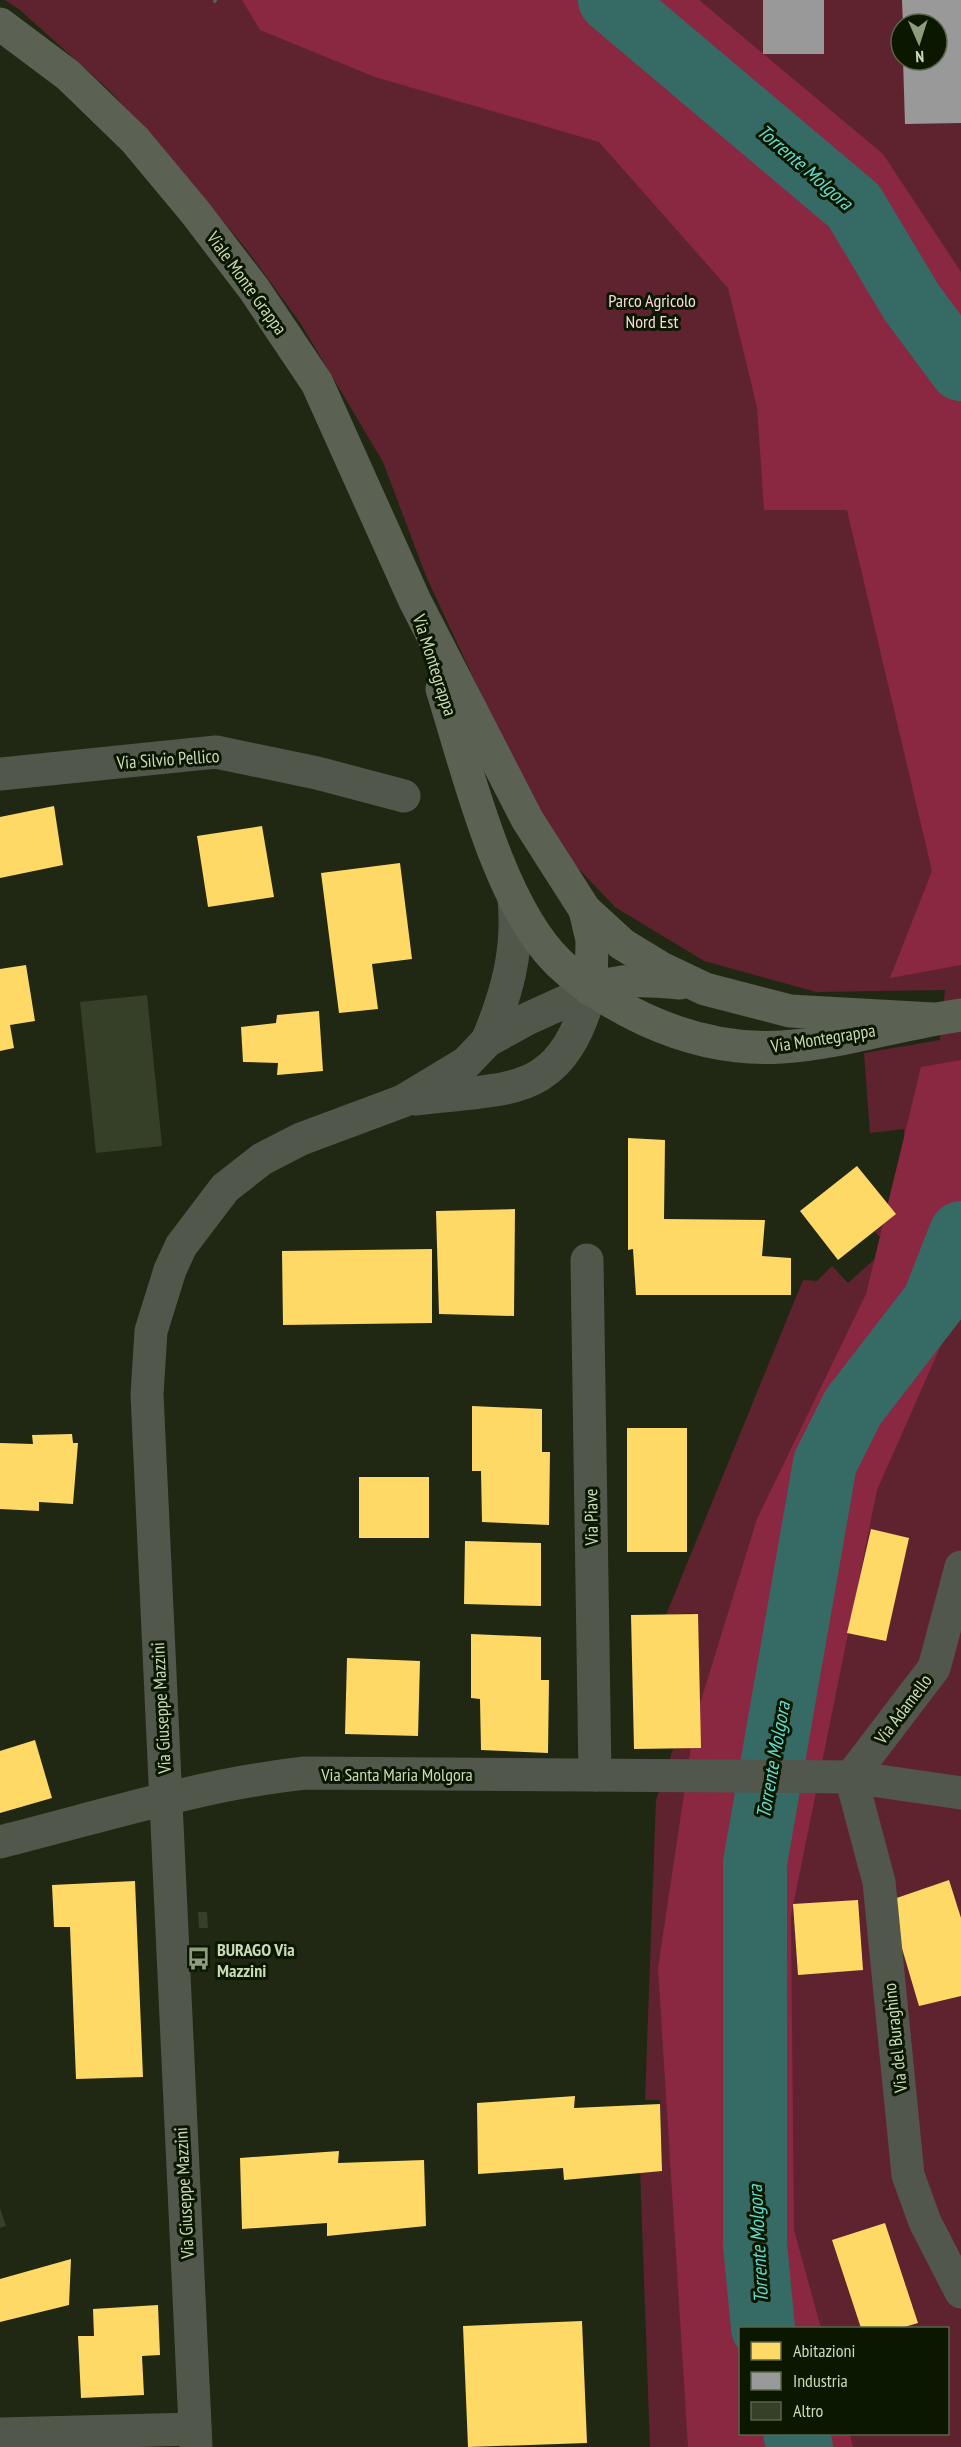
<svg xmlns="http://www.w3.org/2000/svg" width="961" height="2447" viewBox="0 0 961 2447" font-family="'PT Sans Narrow',sans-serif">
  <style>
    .green { fill: #5f2330; fill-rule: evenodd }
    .forest { fill: #8a2741 }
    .homes { fill: #ffd966 }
    .industry { fill: #999 }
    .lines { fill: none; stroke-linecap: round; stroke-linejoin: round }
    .river { stroke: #366b65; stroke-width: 64 }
    .building { fill: #363f28 }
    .path { stroke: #5c6255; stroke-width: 4; stroke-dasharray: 4.5 4.5; stroke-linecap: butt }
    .street { stroke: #51574b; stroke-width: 33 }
    .secondary { stroke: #5b6153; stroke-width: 33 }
    .labels { text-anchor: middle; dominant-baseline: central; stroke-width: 6; stroke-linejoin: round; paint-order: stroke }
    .street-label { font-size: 18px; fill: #c9dab7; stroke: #0c1700 }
    .park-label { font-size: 18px; fill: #f9d9dd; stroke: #0c1700 }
    .poi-label { font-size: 18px; font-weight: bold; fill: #c9dab7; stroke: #0c1700; text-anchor: start }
    .water-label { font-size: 20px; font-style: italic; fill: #61dad1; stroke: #0c1700 }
  </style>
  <rect width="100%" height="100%" fill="#202813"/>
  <path class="green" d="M5,0H961V2447H650L640,2168L662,2167L660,2100H645L656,1800L673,1749L693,1747V1613L666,1615L803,1280L817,1281L832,1266L848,1283L889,1246L874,1231L905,1203L904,1129L870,1133L864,1053L940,1040L945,990L816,992L704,961L615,907L559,848L525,789L426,576L383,462L301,324L247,250L162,148L109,90L20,10ZM901,24H937V60H901ZM740,2328H948V2434H740Z"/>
  <g class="forest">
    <polygon points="242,0 699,0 883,154 961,272 961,965 890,978 932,871 847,510 764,510 757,407 728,288 599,142 375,77 260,30"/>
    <polygon points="961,1060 961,1300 877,1490 791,1916 794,2230 821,2328 740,2328 740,2434 850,2434 853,2447 688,2447 658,1968 695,1720 757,1519 866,1294 921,1067"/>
  </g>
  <g class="homes">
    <polygon points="54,806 63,865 0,878 0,817"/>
    <polygon points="262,826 274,897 208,907 197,836"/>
    <polygon points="400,863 412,959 372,964 378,1009 339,1013 321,873"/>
    <polygon points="26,965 35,1021 10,1025 14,1048 0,1051 0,969"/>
    <polygon points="319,1011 323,1071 277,1075 278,1063 243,1062 241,1027 276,1023 277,1015"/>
    <polygon points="628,1138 665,1140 664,1219 765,1220 762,1256 791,1258 791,1295 636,1295 633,1249 628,1250"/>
    <polygon points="857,1166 896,1214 838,1260 800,1211"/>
    <polygon points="515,1209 514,1316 439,1314 436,1211"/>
    <polygon points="432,1249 432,1323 283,1325 282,1251"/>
    <polygon points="472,1406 542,1409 542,1452 550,1452 549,1525 482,1522 481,1471 472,1471"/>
    <rect x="627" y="1428" width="60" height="124"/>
    <polygon points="72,1434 73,1443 78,1443 73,1504 39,1502 39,1511 0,1509 0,1443 33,1444 32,1435"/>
    <rect x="359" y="1477" width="70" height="61"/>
    <polygon points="871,1529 909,1538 886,1641 847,1633"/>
    <polygon points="465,1541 541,1543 541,1606 464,1604"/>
    <polygon points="698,1614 701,1748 634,1749 631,1615"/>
    <polygon points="471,1634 541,1637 541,1680 549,1680 548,1753 481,1750 480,1699 471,1698"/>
    <polygon points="347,1658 420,1661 418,1736 345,1734"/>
    <polygon points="35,1740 52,1798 0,1813 0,1751"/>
    <polygon points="949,1880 961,1918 961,1996 919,2006 888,1901"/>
    <polygon points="135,1881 143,2077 76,2079 70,1927 54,1927 52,1885"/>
    <polygon points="858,1900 863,1970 798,1975 793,1904"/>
    <polygon points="575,2096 574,2108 660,2104 662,2171 564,2180 563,2168 478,2174 477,2103"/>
    <polygon points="339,2151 338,2163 424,2160 426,2226 327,2236 327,2223 242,2229 240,2158"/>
    <polygon points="885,2223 918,2323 901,2328 861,2328 832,2240"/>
    <polygon points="71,2259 69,2305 0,2322 0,2279"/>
    <polygon points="158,2305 160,2355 142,2356 144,2395 81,2398 78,2336 94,2336 93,2309"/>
    <polygon points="582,2321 587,2443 468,2447 463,2326"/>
  </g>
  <g class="industry">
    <rect x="763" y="0" width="61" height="54"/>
    <polygon points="902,0 961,0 961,123 905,124 903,60 937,60 937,24 903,24"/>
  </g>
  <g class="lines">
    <g class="river">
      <polyline points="610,0 854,206 912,303 961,369"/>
      <polyline points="763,2328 755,2245 755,1863 825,1463 853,1407 934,1302 961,1233"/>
      <polyline points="795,2434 801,2447"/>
    </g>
  </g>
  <g class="building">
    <polygon points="147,995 162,1146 96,1153 80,1002"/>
    <polygon points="198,1912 207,1912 208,1928 199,1928"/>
    <polygon points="0,2208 6,2226 0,2228"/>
  </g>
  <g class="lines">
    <polyline class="path" points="214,0 216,2"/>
    <g class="street">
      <polyline points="0,774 216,752 317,773 404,796"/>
      <path d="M487,1041C507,994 519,950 514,899"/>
      <path d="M417,1099C513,1087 561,1099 591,990"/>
      <polyline points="587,1260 595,1775"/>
      <polyline points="851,1777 879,1882 908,2175 925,2222 961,2292"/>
      <polyline points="851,1777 934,1668 961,1567"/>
      <path d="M0,1842C100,1817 202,1784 305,1773L851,1777L961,1793"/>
      <polyline points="0,2434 195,2429"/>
      <polyline points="196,2447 147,1394 151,1331 170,1270 181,1246 225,1188 262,1159 301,1139 403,1101 466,1063 487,1041 527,1019 591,990"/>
    </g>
    <g class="secondary">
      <polyline points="0,24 68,75 135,140 195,212 254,289 317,383 415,601 527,819 585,910 622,944 663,969 705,989 790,1011 933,1019"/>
      <path d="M442,689C467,768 499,906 559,963C584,987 614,1005 646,1020C688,1039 735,1050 782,1047C843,1043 901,1023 961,1015"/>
      <polyline points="585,910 592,940 591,990"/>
      <path d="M591,990C621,978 648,980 680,983"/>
    </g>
  </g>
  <defs>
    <symbol id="bus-bare" viewBox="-9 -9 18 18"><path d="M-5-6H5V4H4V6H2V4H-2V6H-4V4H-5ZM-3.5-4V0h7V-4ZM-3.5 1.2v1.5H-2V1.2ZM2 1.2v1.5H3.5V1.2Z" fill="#8e9c7e" stroke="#0c1700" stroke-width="2.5" paint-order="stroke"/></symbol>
  </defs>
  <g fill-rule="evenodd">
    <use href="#bus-bare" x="182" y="1942" width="33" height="33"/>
  </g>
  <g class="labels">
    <g class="street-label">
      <text transform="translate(247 283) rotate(54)">Viale Monte Grappa</text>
      <text transform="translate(435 665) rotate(72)">Via Montegrappa</text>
      <text transform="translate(168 759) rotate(-4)">Via Silvio Pellico</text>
      <text transform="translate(823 1038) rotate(-9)">Via Montegrappa</text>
      <text transform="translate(591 1517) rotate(-91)">Via Piave</text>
      <text transform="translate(161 1708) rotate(-93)">Via Giuseppe Mazzini</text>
      <text transform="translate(903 1709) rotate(-53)">Via Adamello</text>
      <text x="397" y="1774">Via Santa Maria Molgora</text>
      <text transform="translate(895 2038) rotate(-96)">Via del Buraghino</text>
      <text transform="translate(184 2193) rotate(-93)">Via Giuseppe Mazzini</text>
    </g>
    <g class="park-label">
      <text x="652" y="300">Parco Agricolo<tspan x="652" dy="21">Nord Est</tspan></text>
    </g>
    <g class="poi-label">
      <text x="217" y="1949">BURAGO Via<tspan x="217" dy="21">Mazzini</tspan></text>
    </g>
    <g class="water-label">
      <text transform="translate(805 167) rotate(41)">Torrente Molgora</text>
      <text transform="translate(773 1760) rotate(-80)">Torrente Molgora</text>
      <text transform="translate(758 2244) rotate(-93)">Torrente Molgora</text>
    </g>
  </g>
  <rect x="739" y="2327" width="210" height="108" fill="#0c1700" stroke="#586549" stroke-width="1.5"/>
  <rect x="751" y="2342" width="30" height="18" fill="#ffd966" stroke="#586549" stroke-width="1.5"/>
  <text x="793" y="2357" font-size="18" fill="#c9dab7">Abitazioni</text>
  <rect x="751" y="2372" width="30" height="18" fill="#999999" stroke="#586549" stroke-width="1.5"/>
  <text x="793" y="2387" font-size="18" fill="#c9dab7">Industria</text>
  <rect x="751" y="2402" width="30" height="18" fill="#363f28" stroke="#586549" stroke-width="1.5"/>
  <text x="793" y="2417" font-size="18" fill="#c9dab7">Altro</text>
  <g transform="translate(919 42) rotate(177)"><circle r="28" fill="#0c1700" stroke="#586549" stroke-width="1.5"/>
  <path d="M0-4.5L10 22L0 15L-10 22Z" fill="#8e9c7e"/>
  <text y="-9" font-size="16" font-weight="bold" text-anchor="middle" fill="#c9dab7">N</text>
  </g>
</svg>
